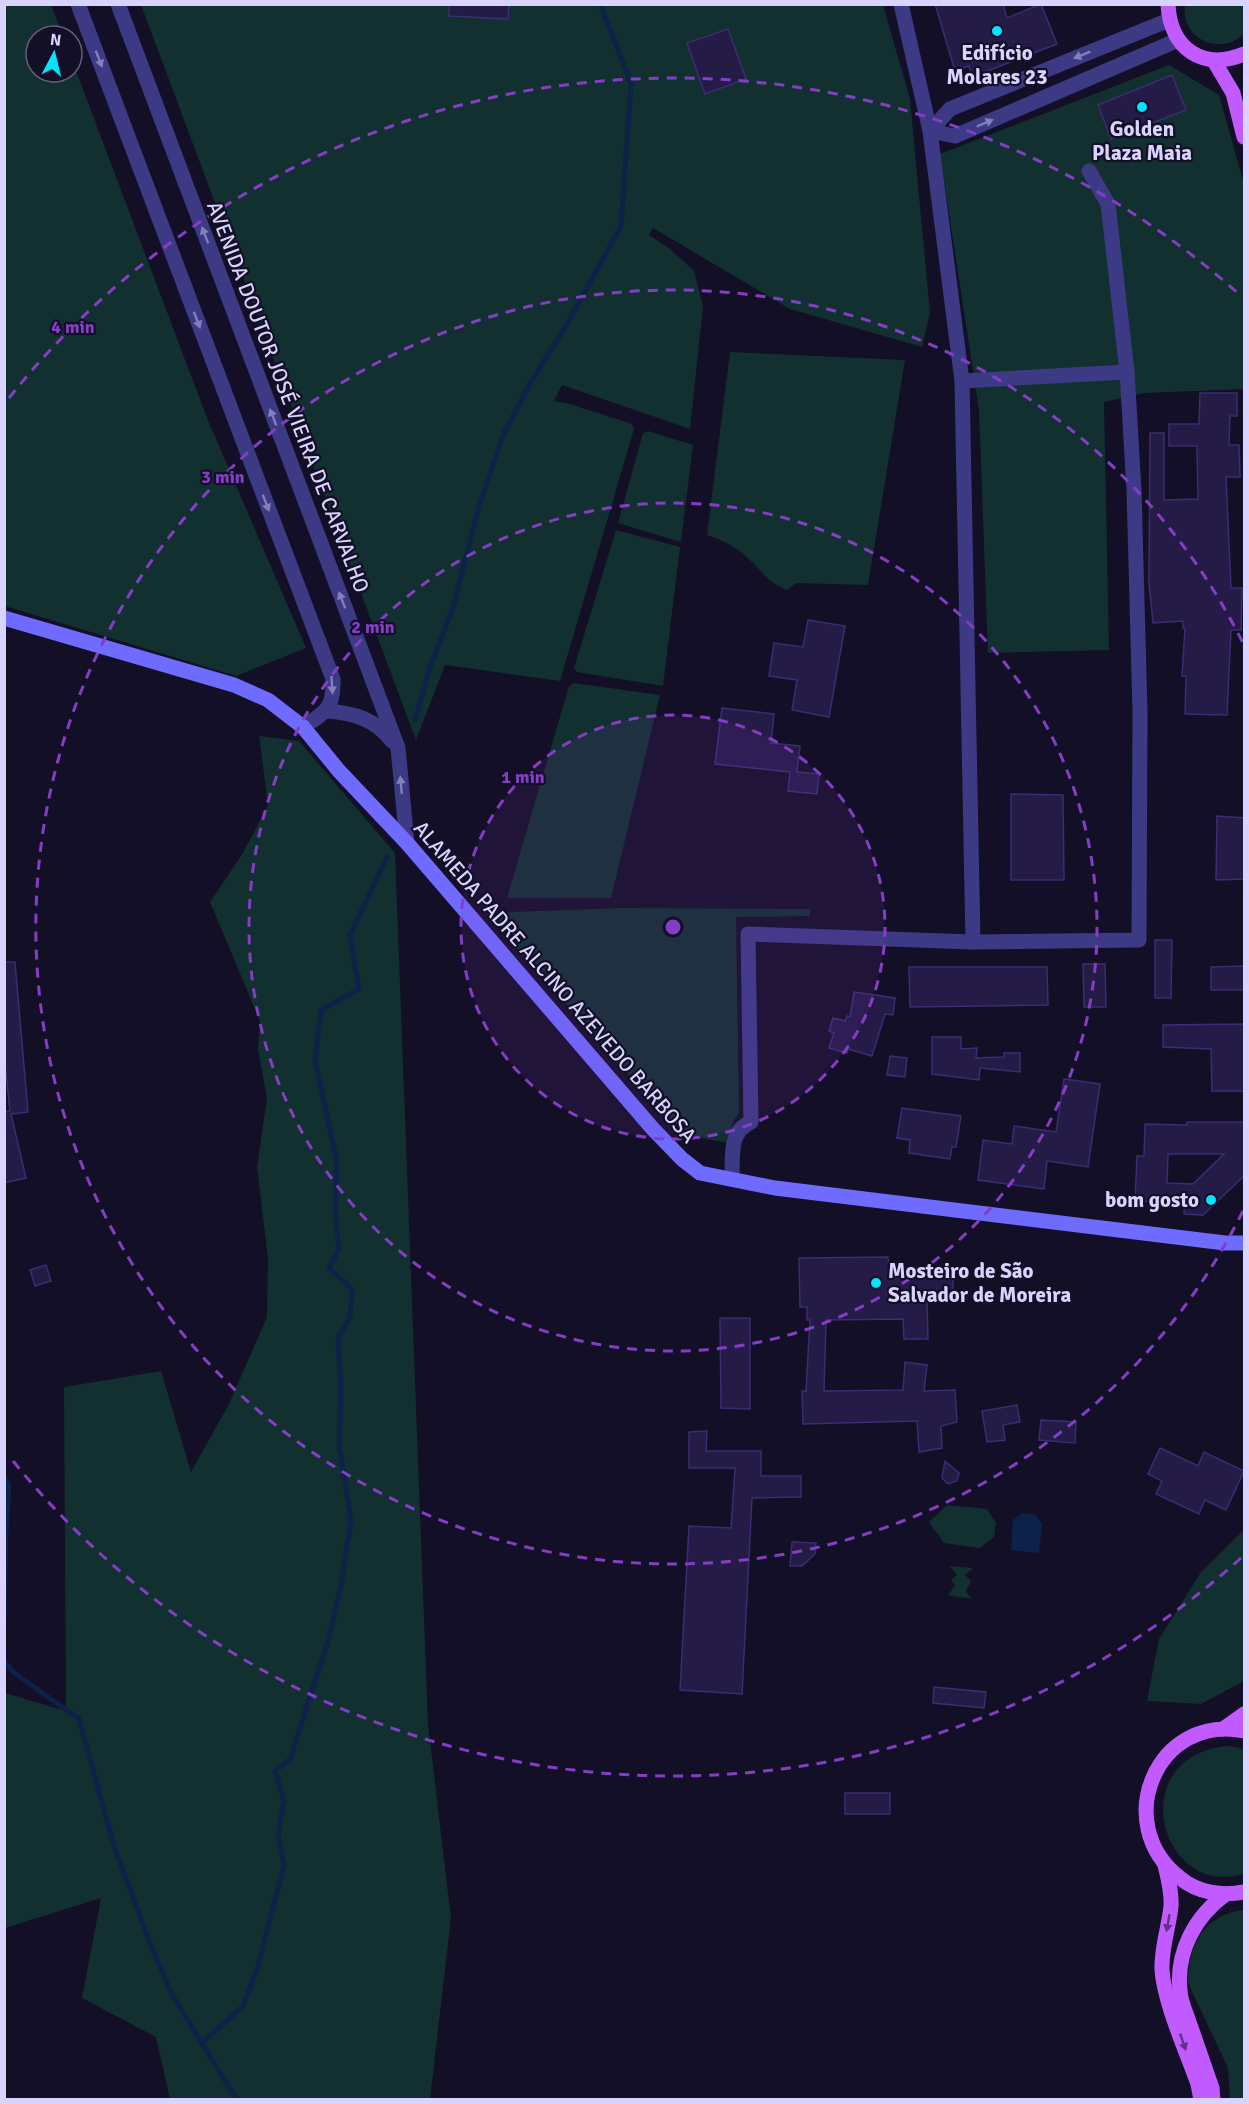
<svg xmlns="http://www.w3.org/2000/svg" width="1249" height="2104" viewBox="0 0 1249 2104" font-family="Signika,sans-serif">
  <style>
    .green { fill: #12302f }
    .water { fill: #0c2248 }
    .lines { fill: none; stroke-linecap: round; stroke-linejoin: round }
    .stream { stroke: #0c2248; stroke-width: 5 }
    .building { fill: #241b47; stroke: #3b2d73; stroke-width: 1.5; fill-rule: evenodd }
    .minor { stroke: #3d3a85; stroke-width: 15 }
    .tertiary { stroke: #3d3a85; stroke-width: 15 }
    .secondary { stroke: #6f6bff; stroke-width: 15 }
    .primary { stroke: #c25bff; stroke-width: 15 }
    .oneway { fill: #837fbc }
    .oneway2 { fill: #623188 }
    .ring { fill: none; stroke: #843dc5; stroke-width: 3; stroke-dasharray: 10 8 }
    .poi-dot { fill: #00e5ff; stroke: #130f26; stroke-width: 2 }
    .labels { text-anchor: middle; dominant-baseline: central; stroke-width: 4.5; stroke-linejoin: round; paint-order: stroke }
    .poi-label { font-size: 21px; font-weight: bold; fill: #d9d4ff; stroke: #130f26 }
    .street-label { font-size: 21px; fill: #d9d4ff; stroke: #130f26 }
    .centre { fill: #843dc5; stroke: #130f26; stroke-width: 3 }
    .ring-label { font-size: 18px; text-anchor: middle; font-weight: bold; fill: #843dc5; stroke: #130f26; stroke-width: 4.5; stroke-linejoin: round; paint-order: stroke }
  </style>
  <rect width="100%" height="100%" fill="#130f26"/>
  <g class="green">
    <path d="M1185,4L1244,5V34C1220,57 1180,39 1185,4Z"/>
    <polygon points="4,5 51,5 63,36 36,36 36,72 72,72 72,60 207,418 306,648 236,676 5,606"/>
    <polygon points="141,5 883,5 910,99 930,313 922,347 790,309 653,228 649,235 670,249 694,271 703,306 690,429 562,385 554,401 567,403 632,424 634,429 560,681 445,665 416,740"/>
    <polygon points="1169,65 1219,95 1244,184 1244,389 1144,393 1104,402 1109,650 988,653 979,410 940,154"/>
    <path d="M730,352L905,360L868,585L796,583L787,590C767,582 765,574 750,560C738,548 723,540 707,535Z"/>
    <polygon points="648,431 693,445 681,542 618,523 643,433"/>
    <polygon points="616,530 680,547 663,686 577,672 574,668"/>
    <polygon points="574,683 660,695 611,898 507,898 569,686"/>
    <polygon points="259,736 299,741 395,853 428,1724 451,1918 430,2099 170,2099 156,2037 82,1998 101,1898 5,1928 5,1693 66,1711 64,1387 161,1371 191,1472 228,1406 267,1317 268,1258 257,1167 267,1098 258,1049 260,1021 210,902 243,853 268,805"/>
    <polygon points="621,908 810,909 810,916 736,917 739,1113 733,1122 729,1143 682,1135 486,913"/>
    <polygon points="947,1505 987,1509 996,1523 994,1537 980,1548 944,1543 929,1522"/>
    <polygon points="1244,1530 1244,1676 1242,1682 1201,1704 1147,1701 1159,1639 1201,1572"/>
    <polygon points="949,1566 973,1568 965,1575 971,1581 966,1591 971,1599 948,1595 955,1586 951,1580 957,1575"/>
    <path d="M1228,1746L1244,1749V1874C1158,1899 1123,1755 1228,1746Z"/>
    <path d="M1244,1910V2099H1230L1228,2068L1188,1983C1188,1946 1204,1914 1244,1910Z"/>
  </g>
  <polygon class="water" points="1022,1513 1035,1514 1042,1524 1039,1553 1011,1550 1013,1520"/>
  <g class="lines">
    <g class="stream">
      <polyline points="415,720 430,667 453,608 479,506 504,433 531,382 566,326 621,226 631,83 600,4"/>
      <polyline points="4,1476 9,1485 6,1530 4,1618"/>
      <polyline points="4,1661 13,1672 79,1719 114,1846 148,1938 171,1993 237,2100"/>
      <polyline points="202,2043 243,2006 258,1966 284,1865 278,1835 284,1801 275,1771 290,1759 328,1641 341,1586 351,1521 339,1444 341,1390 338,1338 350,1317 352,1289 329,1268 339,1249 335,1211 337,1162 315,1060 321,1010 359,989 350,935 387,857"/>
    </g>
  </g>
  <g class="building">
    <polygon points="449,4 509,4 508,19 449,16"/>
    <polygon points="935,4 1003,4 1007,18 1041,4 1057,44 972,77 969,66 955,71"/>
    <polygon points="728,29 746,79 705,94 687,43"/>
    <polygon points="1172,75 1186,110 1111,139 1098,105"/>
    <polygon points="1200,393 1237,393 1237,416 1230,416 1229,445 1239,445 1240,477 1226,477 1231,588 1242,588 1241,630 1231,630 1227,715 1185,714 1186,676 1182,676 1185,628 1183,628 1183,621 1153,623 1149,583 1150,433 1164,433 1164,500 1198,499 1197,446 1169,446 1169,424 1199,424"/>
    <polygon points="808,620 845,626 829,717 792,710 797,680 769,676 774,643 803,647"/>
    <polygon points="722,708 774,714 771,743 800,746 797,772 819,774 817,794 788,791 790,772 715,764"/>
    <polygon points="1011,794 1063,795 1064,880 1011,880"/>
    <polygon points="1217,816 1245,818 1245,879 1216,880"/>
    <polygon points="1155,940 1172,940 1171,998 1155,998"/>
    <polygon points="4,962 15,962 28,1112 11,1114 26,1178 4,1183 4,1112 10,1111 4,1054"/>
    <polygon points="1083,964 1105,964 1106,1007 1084,1007"/>
    <polygon points="1245,966 1245,990 1211,990 1211,967"/>
    <polygon points="909,967 1047,967 1048,1005 910,1007"/>
    <polygon points="854,992 895,998 893,1015 885,1014 872,1056 848,1049 847,1053 829,1048 834,1033 829,1031 833,1018 845,1021 847,1016 850,1017"/>
    <polygon points="1245,1024 1245,1091 1212,1091 1211,1049 1163,1047 1163,1025"/>
    <polygon points="932,1037 961,1037 961,1049 977,1048 976,1058 1004,1057 1004,1053 1020,1053 1020,1072 980,1068 979,1080 932,1074"/>
    <polygon points="890,1056 907,1058 905,1077 887,1075"/>
    <polygon points="1064,1079 1100,1084 1088,1167 1047,1161 1044,1189 978,1180 983,1140 1012,1144 1014,1126 1056,1132"/>
    <polygon points="902,1108 961,1116 956,1147 952,1147 950,1159 909,1153 910,1140 897,1138"/>
    <path d="M1187,1122H1244L1245,1175L1203,1215L1184,1214L1185,1203L1135,1201L1137,1156H1144L1145,1124L1187,1125ZM1168,1154H1224L1193,1184L1167,1183Z"/>
    <polygon points="888,1257 889,1267 953,1267 953,1299 927,1299 928,1339 904,1339 903,1319 826,1320 824,1391 903,1390 905,1362 927,1365 924,1391 955,1390 957,1422 941,1426 942,1448 919,1452 917,1421 803,1424 802,1391 806,1391 810,1320 807,1320 807,1307 800,1307 799,1258"/>
    <polygon points="46,1265 51,1281 35,1286 30,1270"/>
    <polygon points="720,1318 750,1318 750,1409 721,1408"/>
    <polygon points="1017,1405 1020,1422 1003,1425 1005,1440 987,1442 982,1411"/>
    <polygon points="1041,1420 1076,1422 1075,1443 1039,1440"/>
    <polygon points="707,1431 706,1451 761,1451 761,1476 801,1476 801,1497 752,1498 742,1694 680,1690 689,1526 731,1528 735,1468 689,1468 689,1432"/>
    <polygon points="1160,1448 1198,1466 1204,1452 1244,1471 1226,1510 1205,1500 1199,1514 1156,1494 1162,1481 1148,1474"/>
    <polygon points="945,1461 959,1473 957,1481 948,1484 942,1478"/>
    <polygon points="792,1542 816,1543 815,1554 802,1566 790,1566"/>
    <polygon points="934,1687 986,1692 984,1708 933,1703"/>
    <rect x="845" y="1793" width="45" height="21"/>
  </g>
  <g class="lines">
    <g class="minor">
      <polyline points="901,4 930,131 962,381 973,942"/>
      <polyline points="1169,20 950,109 930,131 955,136 1178,40"/>
      <polyline points="962,381 1127,372"/>
      <path d="M732,1179C733,1158 728,1132 751,1122L748,934L973,942L1139,940L1140,712L1134,490L1127,372L1108,204L1089,171"/>
    </g>
    <g class="tertiary">
      <path d="M78,4L333,679C334,708 326,712 303,727"/>
      <polyline points="118,4 398,748 407,843"/>
      <path d="M327,711C354,713 375,719 392,741"/>
    </g>
    <polyline class="secondary" points="4,618 234,685 268,700 303,727 339,771 407,843 653,1129 682,1159 700,1173 775,1188 1225,1243 1244,1243"/>
    <g class="primary">
      <path d="M1168,4C1170,49 1203,71 1244,54"/>
      <polyline points="1214,61 1233,93 1244,137"/>
      <polyline points="1223,1729 1244,1714"/>
      <path d="M1244,1731C1157,1713 1110,1824 1180,1878C1198,1893 1222,1896 1244,1892"/>
      <path d="M1165,1865C1168,1878 1172,1892 1171,1906C1169,1927 1161,1948 1162,1970C1164,2002 1187,2053 1198,2084L1201,2100"/>
      <path d="M1213,2100L1212,2088C1204,2066 1197,2044 1189,2022C1186,2012 1180,2001 1180,1990C1176,1952 1195,1916 1226,1894"/>
    </g>
  </g>
  <defs><path id="oneway-solid" d="M-6-.8H1V-3.2L6.5 0L1 3.2V.8H-6Z" transform="scale(1.5)"/></defs>
  <g class="oneway">
    <use href="#oneway-solid" transform="translate(1082 55) rotate(158)"/>
    <use href="#oneway-solid" transform="translate(99 59) rotate(69)"/>
    <use href="#oneway-solid" transform="translate(985 123) rotate(-23)"/>
    <use href="#oneway-solid" transform="translate(205 235) rotate(-111)"/>
    <use href="#oneway-solid" transform="translate(197 320) rotate(69)"/>
    <use href="#oneway-solid" transform="translate(273 417) rotate(-111)"/>
    <use href="#oneway-solid" transform="translate(266 503) rotate(69)"/>
    <use href="#oneway-solid" transform="translate(342 600) rotate(-111)"/>
    <use href="#oneway-solid" transform="translate(332 685) rotate(86)"/>
    <use href="#oneway-solid" transform="translate(401 785) rotate(-95)"/>
  </g>
  <g class="oneway2">
    <use href="#oneway-solid" transform="translate(1168 1923) rotate(100)"/>
    <use href="#oneway-solid" transform="translate(1183 2042) rotate(71)"/>
  </g>
  <circle cx="673" cy="927" r="212" fill="#843dc5" fill-opacity=".12"/>
  <g class="ring">
    <circle cx="673" cy="927" r="212"/>
    <circle cx="673" cy="927" r="424"/>
    <path d="M1243 1211A637 637 0 1 1 1243 643"/>
    <path d="M1241 1558A849 849 0 0 1 9 1456M9 398A849 849 0 0 1 1241 296"/>
  </g>
  <g class="poi-dot">
    <circle cx="997" cy="31" r="6"/>
    <circle cx="1142" cy="107" r="6"/>
    <circle cx="1211" cy="1200" r="6"/>
    <circle cx="876" cy="1283" r="6"/>
  </g>
  <g class="labels">
    <g class="poi-label">
      <text x="997" y="53">Edifício<tspan x="997" dy="24">Molares 23</tspan></text>
      <text x="1142" y="129">Golden<tspan x="1142" dy="24">Plaza Maia</tspan></text>
      <text x="1199" y="1200" text-anchor="end">bom gosto</text>
      <text x="888" y="1271" text-anchor="start">Mosteiro de São<tspan x="888" dy="24">Salvador de Moreira</tspan></text>
    </g>
    <g class="street-label">
      <text transform="translate(288 397) rotate(69)">AVENIDA DOUTOR JOSÉ VIEIRA DE CARVALHO</text>
      <text transform="translate(555 982) rotate(49)">ALAMEDA PADRE ALCINO AZEVEDO BARBOSA</text>
    </g>
  </g>
  <circle cx="673" cy="927" r="9" class="centre"/>
  <g class="ring-label">
    <text x="73" y="333">4 min</text>
    <text x="223" y="483">3 min</text>
    <text x="373" y="633">2 min</text>
    <text x="523" y="783">1 min</text>
  </g>
  <rect width="1249" height="2104" fill="none" stroke="#d9d4ff" stroke-width="12"/>
  <g transform="translate(54 54) rotate(7)"><circle r="28" fill="#130f26" stroke="#625e7d" stroke-width="1.5"/>
  <path d="M0-4.5L10 22L0 15L-10 22Z" fill="#00e5ff"/>
  <text y="-9" font-size="16" font-weight="bold" text-anchor="middle" fill="#d9d4ff">N</text>
  </g>
</svg>
